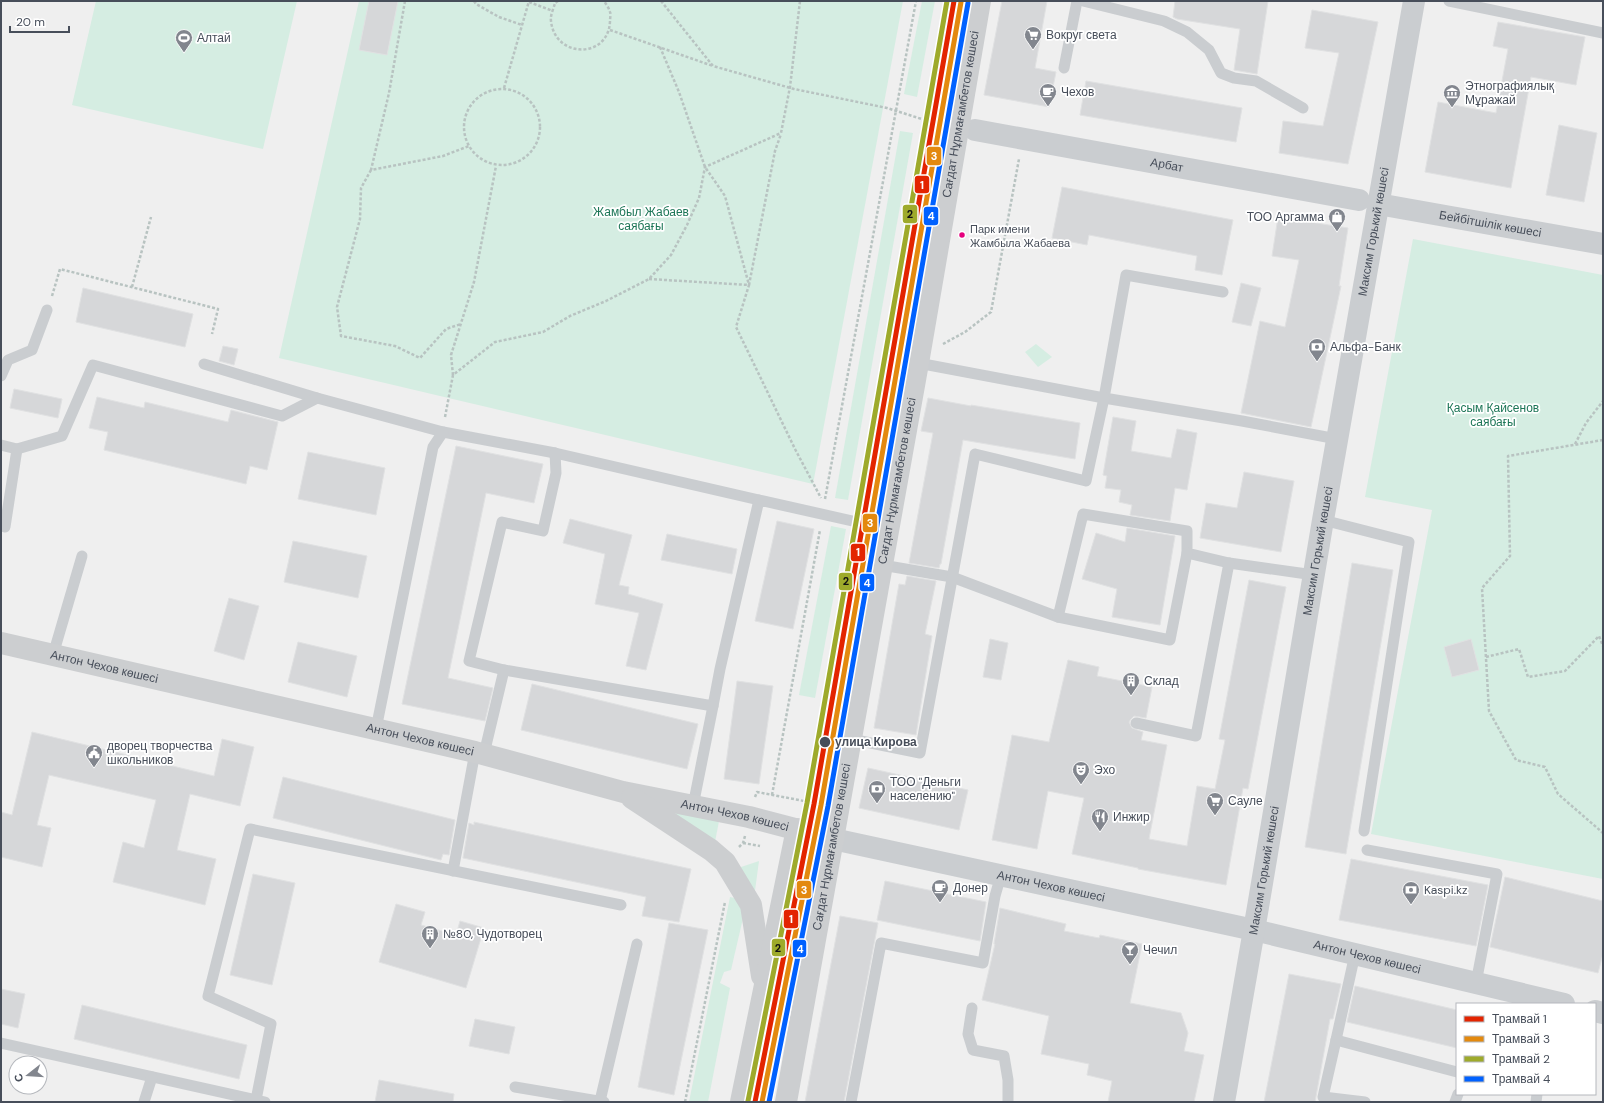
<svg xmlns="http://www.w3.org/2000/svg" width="1604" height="1103" viewBox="0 0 1604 1103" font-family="'DM Sans',sans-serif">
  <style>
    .green { fill: #d5ede2 }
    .building { fill: #d6d7d9; stroke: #e0e1e2 }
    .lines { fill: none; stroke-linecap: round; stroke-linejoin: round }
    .path { stroke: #b8c3c1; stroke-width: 2.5; stroke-dasharray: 3 2; stroke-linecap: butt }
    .lane { stroke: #cacdd0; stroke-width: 11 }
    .street { stroke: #cacdd0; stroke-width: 22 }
    .secondary { stroke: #ccced0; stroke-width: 22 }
    .tram-1-casing { stroke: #fff; stroke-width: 8 }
    .tram-2-casing { stroke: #fff; stroke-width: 8 }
    .tram-3-casing { stroke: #fff; stroke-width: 8 }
    .tram-4-casing { stroke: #fff; stroke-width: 8 }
    .tram-1 { stroke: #e32400; stroke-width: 5 }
    .tram-2 { stroke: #e3890e; stroke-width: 5 }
    .tram-3 { stroke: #9eaa2b; stroke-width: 5 }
    .tram-4 { stroke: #0061ff; stroke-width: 5 }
    .bus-dot { fill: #e5007d; stroke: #fff; stroke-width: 1.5 }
    .stop-dot { fill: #474e5a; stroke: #fff; stroke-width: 1.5 }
    .labels { text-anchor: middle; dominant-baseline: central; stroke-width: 3.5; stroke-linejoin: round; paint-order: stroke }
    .bus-label { font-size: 11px; fill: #474e5a; stroke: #fff; text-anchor: start }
    .poi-label { font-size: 12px; fill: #474e5a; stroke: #fff; text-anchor: start }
    .street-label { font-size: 12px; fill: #474e5a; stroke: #fff }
    .park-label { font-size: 12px; fill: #1d7657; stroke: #fff }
    .stop-label { font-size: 12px; font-weight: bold; fill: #474e5a; stroke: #fff; text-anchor: start }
    .line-badge { stroke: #fff; stroke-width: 1.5 }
    .badge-label { font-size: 11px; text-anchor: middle; font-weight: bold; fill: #fff }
    .pale-badge-label { font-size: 11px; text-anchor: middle; font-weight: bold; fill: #111 }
  </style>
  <rect width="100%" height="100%" fill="#efefef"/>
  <g class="green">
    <polygon points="96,1 297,1 263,149 72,105"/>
    <polygon points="359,1 903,1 813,484 279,358"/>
    <polygon points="922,1 935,1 917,97 904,94"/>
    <polygon points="900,131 913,133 848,500 835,498"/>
    <polygon points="1413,239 1603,275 1603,879 1371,834 1432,510 1365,497"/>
    <polygon points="1036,344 1052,357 1038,367 1025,352"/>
    <polygon points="831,526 846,529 815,698 799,695"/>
    <polygon points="662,810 719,821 715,842"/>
    <polygon points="759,861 754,898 738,868"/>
    <polygon points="730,897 747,901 731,970 724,972 720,983 730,988 708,1102 689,1102"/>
  </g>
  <g class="building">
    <polygon points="369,1 398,1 387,55 359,50"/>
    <polygon points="1002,1 1047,1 1035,68 1056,72 1049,107 984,95"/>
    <polygon points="1175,1 1268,1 1257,74 1234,70 1240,29 1177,19 1173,17"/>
    <polygon points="1312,10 1378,22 1348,164 1279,153 1283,121 1323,126 1339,53 1305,48"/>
    <polygon points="1498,22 1585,37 1576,85 1531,77 1511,188 1425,172 1438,102 1496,113 1508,49 1493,46"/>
    <polygon points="1086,81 1242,108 1236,142 1080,115"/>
    <polygon points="1559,125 1597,133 1584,202 1546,195"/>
    <polygon points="1062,187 1233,220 1222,275 1195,270 1197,256 1089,235 1087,245 1052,238"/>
    <polygon points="1278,217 1348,228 1339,286 1341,286 1311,427 1241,413 1260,321 1285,327 1299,260 1272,256"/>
    <polygon points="1241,283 1261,288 1251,326 1232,322"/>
    <polygon points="83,288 193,314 185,347 76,322"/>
    <polygon points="223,346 238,349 234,365 219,361"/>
    <polygon points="14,389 62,399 58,418 10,408"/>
    <polygon points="97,397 144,408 145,402 228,422 231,410 278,422 267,470 250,466 246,484 104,450 108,432 89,428"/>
    <polygon points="928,398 971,406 971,405 1080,423 1075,459 963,440 941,564 940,564 939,568 909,563 933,433 921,431"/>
    <polygon points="1113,417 1136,421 1131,451 1171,458 1177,429 1197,433 1187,490 1175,488 1170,521 1130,515 1132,505 1119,502 1121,490 1105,488 1107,476 1103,475"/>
    <polygon points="456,446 543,464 534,503 486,493 448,678 493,688 485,721 402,704"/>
    <polygon points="308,452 385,468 376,515 298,499"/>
    <polygon points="1244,472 1294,481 1281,552 1200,538 1206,503 1237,508"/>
    <polygon points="570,519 632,535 619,585 629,587 628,594 663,604 646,670 626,666 639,613 595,604 605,554 563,543"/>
    <polygon points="777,521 814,529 793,629 755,621"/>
    <polygon points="1127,528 1175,536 1160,625 1112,617 1117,589 1082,579 1096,533 1125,542"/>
    <polygon points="667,534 737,549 732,574 661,560"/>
    <polygon points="293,541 367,556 358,598 284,582"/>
    <polygon points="1352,563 1393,570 1346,854 1305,847"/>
    <polygon points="907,576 936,581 925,634 932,636 916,735 874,728 899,584 905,585"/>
    <polygon points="1249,580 1286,587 1248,789 1243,788 1226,885 1138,869 1138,868 1072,854 1084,798 1048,791 1037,849 992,840 1012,735 1049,742 1068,660 1099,667 1097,676 1152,687 1146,718 1134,716 1131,719 1129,722 1132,728 1143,732 1141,740 1167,745 1149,839 1187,846 1197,786 1215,789 1225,740 1219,739"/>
    <polygon points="229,598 259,606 244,660 214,651"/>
    <polygon points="990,639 1008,643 1001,680 983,677"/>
    <polygon points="1471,639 1479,670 1452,677 1444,647"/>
    <polygon points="298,642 357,656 347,697 288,682"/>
    <polygon points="737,681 773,686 759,784 724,779"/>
    <polygon points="532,684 698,724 687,769 521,730"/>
    <polygon points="32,732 214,776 222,739 254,747 240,806 190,794 177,850 216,859 205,905 113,882 123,842 144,848 156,800 49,775 37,825 51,828 42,867 1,857 1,812 12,815"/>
    <polygon points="868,768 968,790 959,830 859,808"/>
    <polygon points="283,777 455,820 449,855 443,854 441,860 273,818"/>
    <polygon points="474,822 691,869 679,922 642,916 646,897 463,858 469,823 474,825"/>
    <polygon points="1351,859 1488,885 1476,946 1339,920"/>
    <polygon points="253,874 295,883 272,985 230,975"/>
    <polygon points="1505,877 1603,901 1603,954 1598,973 1490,947"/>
    <polygon points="885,881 986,902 980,941 877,920"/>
    <polygon points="396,904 425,912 421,925 456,935 460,921 484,928 466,988 379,962"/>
    <polygon points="1000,908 1066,924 1064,931 1099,938 1100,935 1142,944 1130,1003 1181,1013 1188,1033 1184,1051 1204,1055 1194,1102 1108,1102 1112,1081 1087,1075 1089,1064 1041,1054 1049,1016 982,1000 995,944 994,944"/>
    <polygon points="840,916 878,923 875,939 844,1102 805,1102"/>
    <polygon points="669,923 708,930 674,1095 638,1087"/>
    <polygon points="1289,974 1341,984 1333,1019 1330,1019 1315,1102 1264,1102"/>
    <polygon points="1355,986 1457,1010 1457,1048 1347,1022"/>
    <polygon points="1,989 25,994 18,1028 1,1024"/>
    <polygon points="82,1005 247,1045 239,1079 74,1039"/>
    <polygon points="475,1019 515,1027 509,1054 469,1046"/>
    <polygon points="379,1080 454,1094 453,1102 375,1102"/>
  </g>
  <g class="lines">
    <g class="path">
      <polyline points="405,1 389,93 371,170 443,156 469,146"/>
      <polyline points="474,1 476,4 499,17 522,25"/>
      <path d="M558,1L555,3C554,8 550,15 551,21C555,59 609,59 610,21C610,18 611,14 610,12C609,8 606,4 604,1"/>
      <polyline points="661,1 713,66 794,89 887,108 925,120 921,152 933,154"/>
      <polyline points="529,2 553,11"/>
      <polyline points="610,30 713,66"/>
      <polyline points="660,47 679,92 705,167 725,196 749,285 736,327 795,449 821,498"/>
      <polyline points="504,88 529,1"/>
      <circle cx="502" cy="127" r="38"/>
      <polyline points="371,170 361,188 360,219 337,307 341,336 395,346 420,358 446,329 461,324"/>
      <polyline points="649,279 749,285 775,151 781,134"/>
      <polyline points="132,287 151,217"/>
      <polyline points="52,296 60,269 218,309 212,334"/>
      <polyline points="943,344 965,332 991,312 1019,159"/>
      <polyline points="453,375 451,355 474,282 496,166"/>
      <polyline points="445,417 453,375 495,342 543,332 570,316 606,301 649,279 671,255 687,225 699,198 705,167 781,133 790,87 800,1"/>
      <polyline points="1603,440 1508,456 1510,556 1482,588 1489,711 1516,760 1545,767 1558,794 1603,833"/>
      <polyline points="1575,444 1586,423 1603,401"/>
      <polyline points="825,499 916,1"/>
      <polyline points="1486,657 1519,649 1528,677 1565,671 1599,636 1603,646"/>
      <polyline points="772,795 820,530"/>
      <polyline points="755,797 757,792 804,801"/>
      <polyline points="743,843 760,846"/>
      <polyline points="739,847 743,843 745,836"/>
      <polyline points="685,1102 725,902"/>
    </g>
    <g class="lane">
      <polyline points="1083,1 1164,21 1187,32 1209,50 1221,73 1234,78 1256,81 1303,108"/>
      <polyline points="1449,1 1603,33"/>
      <polyline points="1064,68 1077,1"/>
      <polyline points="1223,292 1126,275 1104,398 1242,421 1337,439"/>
      <polyline points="204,364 317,398 443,432 555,453 759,500"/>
      <polyline points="1,376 8,360 32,350 47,310"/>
      <polyline points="1,445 17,449 62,436 93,365 282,416 317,398"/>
      <polyline points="1323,520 1409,542 1364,831"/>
      <polyline points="5,527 17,449"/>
      <polyline points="882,565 952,577 1058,617 1083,514 1187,531 1187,553 1229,563 1314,575"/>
      <polyline points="1058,617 1170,640 1187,553"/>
      <polyline points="53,655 82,556"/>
      <polyline points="504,670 469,661 502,522 543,531 556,473 555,453"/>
      <polyline points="1136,723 1196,736 1229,563"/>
      <polyline points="376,729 433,447 443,432"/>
      <polyline points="851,739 920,753 975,454 1086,481 1104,398 918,363"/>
      <polyline points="484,754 504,670 713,706 720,669 759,500 888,529"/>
      <polyline points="693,806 713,706"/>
      <polyline points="1367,850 1497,874 1476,983"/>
      <polyline points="453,871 475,752"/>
      <polyline points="972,1008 968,1034 973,1050 1004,1056 1008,1080 1008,1102"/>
      <polyline points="1336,1040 1355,954"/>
      <polyline points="1,1043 265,1102"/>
      <polyline points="515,1087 604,1102"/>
      <polyline points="256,1100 271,1024 208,996 250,829 621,905"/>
      <polyline points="600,1101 637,944"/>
      <polyline points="144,1102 152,1077"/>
      <polyline points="851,1102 881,943 983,963 995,896 1001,875"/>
      <polyline points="1365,1102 1323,1097 1336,1040 1457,1072"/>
      <polyline points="1455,1102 1458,1094"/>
      <polyline points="1536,1102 1537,1094"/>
    </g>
    <g class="street">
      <path id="s1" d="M975,130L1359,200"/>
      <path id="s2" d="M1378,204L1603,244"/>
      <path id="s3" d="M833,839L1254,930L1564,1004"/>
      <polyline points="1595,1011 1603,1013"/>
      <path id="s4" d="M1224,1102L1258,907L1323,520L1414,1"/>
    </g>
    <g class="secondary">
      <path id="s5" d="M1,643L475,752L623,792L749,817L833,839"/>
      <polyline points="632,798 711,850 725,862 751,905 762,976"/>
      <polyline points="741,1102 797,829"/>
      <path id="s6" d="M786,1102L918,363L980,1"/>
    </g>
    <defs>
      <polyline id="tram-1" points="755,1102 814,804 954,1"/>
      <polyline id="tram-2" points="762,1102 821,805 961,2"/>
      <polyline id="tram-3" points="748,1101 807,803 947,1"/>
      <polyline id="tram-4" points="769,1102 828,806 968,3"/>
    </defs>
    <use href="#tram-1" class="tram-1-casing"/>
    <use href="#tram-2" class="tram-2-casing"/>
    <use href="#tram-3" class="tram-3-casing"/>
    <use href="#tram-4" class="tram-4-casing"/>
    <use href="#tram-1" class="tram-1"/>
    <use href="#tram-2" class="tram-2"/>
    <use href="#tram-3" class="tram-3"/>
    <use href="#tram-4" class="tram-4"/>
  </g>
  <defs>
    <symbol id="supermarket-pin" viewBox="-11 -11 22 30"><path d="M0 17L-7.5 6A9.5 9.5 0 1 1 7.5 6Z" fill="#82868e" stroke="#fff"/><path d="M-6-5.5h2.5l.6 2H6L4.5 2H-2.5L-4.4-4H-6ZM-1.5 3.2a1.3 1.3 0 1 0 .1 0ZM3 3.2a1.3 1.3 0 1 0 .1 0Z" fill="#fff"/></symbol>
    <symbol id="stadium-pin" viewBox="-11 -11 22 30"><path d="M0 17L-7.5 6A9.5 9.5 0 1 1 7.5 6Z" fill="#82868e" stroke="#fff"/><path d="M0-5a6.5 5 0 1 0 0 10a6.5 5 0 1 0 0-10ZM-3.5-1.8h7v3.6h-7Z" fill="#fff"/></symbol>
    <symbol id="cafe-pin" viewBox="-11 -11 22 30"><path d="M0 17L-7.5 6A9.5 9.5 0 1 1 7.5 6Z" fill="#82868e" stroke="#fff"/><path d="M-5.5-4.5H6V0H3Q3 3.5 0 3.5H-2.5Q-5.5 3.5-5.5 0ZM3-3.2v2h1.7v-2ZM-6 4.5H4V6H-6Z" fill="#fff"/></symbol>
    <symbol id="museum-pin" viewBox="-11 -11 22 30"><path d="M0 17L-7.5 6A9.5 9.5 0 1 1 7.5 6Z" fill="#82868e" stroke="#fff"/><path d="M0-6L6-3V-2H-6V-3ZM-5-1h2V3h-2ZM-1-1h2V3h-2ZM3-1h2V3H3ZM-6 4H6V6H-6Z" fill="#fff"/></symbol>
    <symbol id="shop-pin" viewBox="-11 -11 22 30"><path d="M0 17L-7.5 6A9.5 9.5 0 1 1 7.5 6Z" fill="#82868e" stroke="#fff"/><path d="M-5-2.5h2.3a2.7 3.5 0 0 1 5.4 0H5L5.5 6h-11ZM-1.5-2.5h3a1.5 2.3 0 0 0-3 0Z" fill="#fff"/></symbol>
    <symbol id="bank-pin" viewBox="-11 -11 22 30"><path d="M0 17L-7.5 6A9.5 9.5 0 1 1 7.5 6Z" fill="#82868e" stroke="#fff"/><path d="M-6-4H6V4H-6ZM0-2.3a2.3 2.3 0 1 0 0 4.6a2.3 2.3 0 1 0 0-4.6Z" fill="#fff"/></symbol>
    <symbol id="building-pin" viewBox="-11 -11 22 30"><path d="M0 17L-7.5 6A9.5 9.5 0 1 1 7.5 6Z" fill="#82868e" stroke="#fff"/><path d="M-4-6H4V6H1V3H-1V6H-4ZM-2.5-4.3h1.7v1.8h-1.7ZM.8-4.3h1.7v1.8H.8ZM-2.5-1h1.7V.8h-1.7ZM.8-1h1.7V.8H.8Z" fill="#fff"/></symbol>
    <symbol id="civic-pin" viewBox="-11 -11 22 30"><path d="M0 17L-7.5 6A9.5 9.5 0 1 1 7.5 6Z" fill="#82868e" stroke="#fff"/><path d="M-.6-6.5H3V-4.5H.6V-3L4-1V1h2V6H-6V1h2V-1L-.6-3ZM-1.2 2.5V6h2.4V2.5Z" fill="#fff"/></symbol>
    <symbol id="theatre-pin" viewBox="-11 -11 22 30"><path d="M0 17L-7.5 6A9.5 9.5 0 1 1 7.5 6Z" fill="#82868e" stroke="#fff"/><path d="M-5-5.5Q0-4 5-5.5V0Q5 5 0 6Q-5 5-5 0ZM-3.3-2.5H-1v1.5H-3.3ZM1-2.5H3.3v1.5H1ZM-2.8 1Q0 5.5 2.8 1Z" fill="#fff"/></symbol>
    <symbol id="restaurant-pin" viewBox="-11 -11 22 30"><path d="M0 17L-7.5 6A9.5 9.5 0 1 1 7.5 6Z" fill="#82868e" stroke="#fff"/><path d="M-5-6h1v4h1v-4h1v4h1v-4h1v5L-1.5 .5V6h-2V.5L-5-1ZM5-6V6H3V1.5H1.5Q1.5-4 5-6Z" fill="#fff"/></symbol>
    <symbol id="bar-pin" viewBox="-11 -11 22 30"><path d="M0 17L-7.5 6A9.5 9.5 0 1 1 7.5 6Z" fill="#82868e" stroke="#fff"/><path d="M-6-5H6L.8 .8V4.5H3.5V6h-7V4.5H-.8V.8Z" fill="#fff"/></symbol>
  </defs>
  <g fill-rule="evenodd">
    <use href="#supermarket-pin" x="1023" y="25" width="20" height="27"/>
    <use href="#stadium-pin" x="174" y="28" width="20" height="27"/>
    <use href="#cafe-pin" x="1038" y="82" width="20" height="27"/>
    <use href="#museum-pin" x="1442" y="83" width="20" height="27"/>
    <use href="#shop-pin" x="1327" y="207" width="20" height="27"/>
    <use href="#bank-pin" x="1307" y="337" width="20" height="27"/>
    <use href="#building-pin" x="1121" y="671" width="20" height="27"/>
    <use href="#civic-pin" x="84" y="743" width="20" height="27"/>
    <use href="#theatre-pin" x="1071" y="760" width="20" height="27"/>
    <use href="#bank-pin" x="867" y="779" width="20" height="27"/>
    <use href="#supermarket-pin" x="1205" y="791" width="20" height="27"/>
    <use href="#restaurant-pin" x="1090" y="807" width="20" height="27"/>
    <use href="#cafe-pin" x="930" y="878" width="20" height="27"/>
    <use href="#bank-pin" x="1401" y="880" width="20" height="27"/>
    <use href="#building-pin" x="420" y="924" width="20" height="27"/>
    <use href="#bar-pin" x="1120" y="940" width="20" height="27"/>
  </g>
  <circle class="bus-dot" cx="962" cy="235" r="3.5"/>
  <circle class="stop-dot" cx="825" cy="742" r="6"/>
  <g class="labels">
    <g class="bus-label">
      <text x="970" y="229">Парк имени<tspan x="970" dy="14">Жамбыла Жабаева</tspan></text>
    </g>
    <g class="poi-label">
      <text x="1046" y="35">Вокруг света</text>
      <text x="197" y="38">Алтай</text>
      <text x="1465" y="86">Этнографиялық<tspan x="1465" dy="14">Мұражай</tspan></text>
      <text x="1061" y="92">Чехов</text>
      <text x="1324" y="217" text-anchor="end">ТОО Аргамма</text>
      <text x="1330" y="347">Альфа-Банк</text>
      <text x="1144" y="681">Склад</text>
      <text x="107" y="746">дворец творчества<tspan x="107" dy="14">школьников</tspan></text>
      <text x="1094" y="770">Эхо</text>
      <text x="890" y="782">ТОО "Деньги<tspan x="890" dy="14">населению"</tspan></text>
      <text x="1228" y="801">Сауле</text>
      <text x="1113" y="817">Инжир</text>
      <text x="953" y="888">Донер</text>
      <text x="1424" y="890">Kaspi.kz</text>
      <text x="443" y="934">№80, Чудотворец</text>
      <text x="1143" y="950">Чечил</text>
    </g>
    <g class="street-label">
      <text stroke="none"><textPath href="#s6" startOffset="1003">Сағдат Нұрмағамбетов көшесі</textPath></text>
      <text stroke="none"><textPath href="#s1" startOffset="195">Арбат</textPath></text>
      <text stroke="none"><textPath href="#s2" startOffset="114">Бейбітшілік көшесі</textPath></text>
      <text stroke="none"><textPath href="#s4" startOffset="883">Максим Горький көшесі</textPath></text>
      <text stroke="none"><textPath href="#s6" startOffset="631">Сағдат Нұрмағамбетов көшесі</textPath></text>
      <text stroke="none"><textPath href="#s4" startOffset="559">Максим Горький көшесі</textPath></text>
      <text stroke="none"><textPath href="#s5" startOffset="106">Антон Чехов көшесі</textPath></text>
      <text stroke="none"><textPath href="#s5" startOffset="430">Антон Чехов көшесі</textPath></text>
      <text stroke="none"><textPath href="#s5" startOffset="754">Антон Чехов көшесі</textPath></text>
      <text stroke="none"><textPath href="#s6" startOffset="259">Сағдат Нұрмағамбетов көшесі</textPath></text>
      <text stroke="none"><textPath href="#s4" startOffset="235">Максим Горький көшесі</textPath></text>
      <text stroke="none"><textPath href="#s3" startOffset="223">Антон Чехов көшесі</textPath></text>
      <text stroke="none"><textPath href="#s3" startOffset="547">Антон Чехов көшесі</textPath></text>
    </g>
    <g class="park-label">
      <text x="641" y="212">Жамбыл Жабаев<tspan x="641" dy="14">саябағы</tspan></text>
      <text x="1493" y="408">Қасым Қайсенов<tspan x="1493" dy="14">саябағы</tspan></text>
    </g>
    <g class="stop-label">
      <text x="835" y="742">улица Кирова</text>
    </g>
  </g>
  <g class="line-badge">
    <rect x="926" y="146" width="16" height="20" rx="4" fill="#e3890e"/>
    <rect x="914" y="175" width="16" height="19" rx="4" fill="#e32400"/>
    <rect x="902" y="204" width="16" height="20" rx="4" fill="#9eaa2b"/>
    <rect x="923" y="206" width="16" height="20" rx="4" fill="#0061ff"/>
    <rect x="862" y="513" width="16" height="20" rx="4" fill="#e3890e"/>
    <rect x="850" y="543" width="16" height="19" rx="4" fill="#e32400"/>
    <rect x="838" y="572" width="15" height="19" rx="4" fill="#9eaa2b"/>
    <rect x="859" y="573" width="16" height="19" rx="4" fill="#0061ff"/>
    <rect x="796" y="880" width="16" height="19" rx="4" fill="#e3890e"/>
    <rect x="783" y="909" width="16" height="20" rx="4" fill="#e32400"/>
    <rect x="771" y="938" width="15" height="19" rx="4" fill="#9eaa2b"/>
    <rect x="792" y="939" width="15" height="19" rx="4" fill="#0061ff"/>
  </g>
  <g class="badge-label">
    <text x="934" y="160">3</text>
    <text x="922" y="189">1</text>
    <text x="931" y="220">4</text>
    <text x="870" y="527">3</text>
    <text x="858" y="556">1</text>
    <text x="867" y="587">4</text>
    <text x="804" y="894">3</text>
    <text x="791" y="923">1</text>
    <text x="800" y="953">4</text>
  </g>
  <g class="pale-badge-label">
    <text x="910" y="218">2</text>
    <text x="846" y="585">2</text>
    <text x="778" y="952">2</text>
  </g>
  <rect width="1604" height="1103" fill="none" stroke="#474e5a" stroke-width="4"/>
  <rect x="1456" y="1003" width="140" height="92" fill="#ffffff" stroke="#b5b8bd"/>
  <rect x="1464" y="1016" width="20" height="6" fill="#e32400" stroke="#b5b8bd"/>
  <text x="1492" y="1023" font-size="12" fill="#474e5a">Трамвай 1</text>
  <rect x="1464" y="1036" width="20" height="6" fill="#e3890e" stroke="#b5b8bd"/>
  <text x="1492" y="1043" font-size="12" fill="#474e5a">Трамвай 3</text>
  <rect x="1464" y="1056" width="20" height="6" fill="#9eaa2b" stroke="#b5b8bd"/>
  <text x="1492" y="1063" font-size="12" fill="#474e5a">Трамвай 2</text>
  <rect x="1464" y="1076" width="20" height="6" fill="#0061ff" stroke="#b5b8bd"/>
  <text x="1492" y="1083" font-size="12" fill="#474e5a">Трамвай 4</text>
  <g transform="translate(28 1075) rotate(253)"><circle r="19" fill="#ffffff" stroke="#b5b8bd"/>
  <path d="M0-3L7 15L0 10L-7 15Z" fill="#82868e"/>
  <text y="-6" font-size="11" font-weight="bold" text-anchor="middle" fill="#474e5a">С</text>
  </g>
  <path d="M10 26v6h59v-6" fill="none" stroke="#474e5a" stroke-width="2"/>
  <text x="16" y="26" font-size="12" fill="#474e5a" stroke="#ffffff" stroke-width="3" paint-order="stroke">20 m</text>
</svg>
